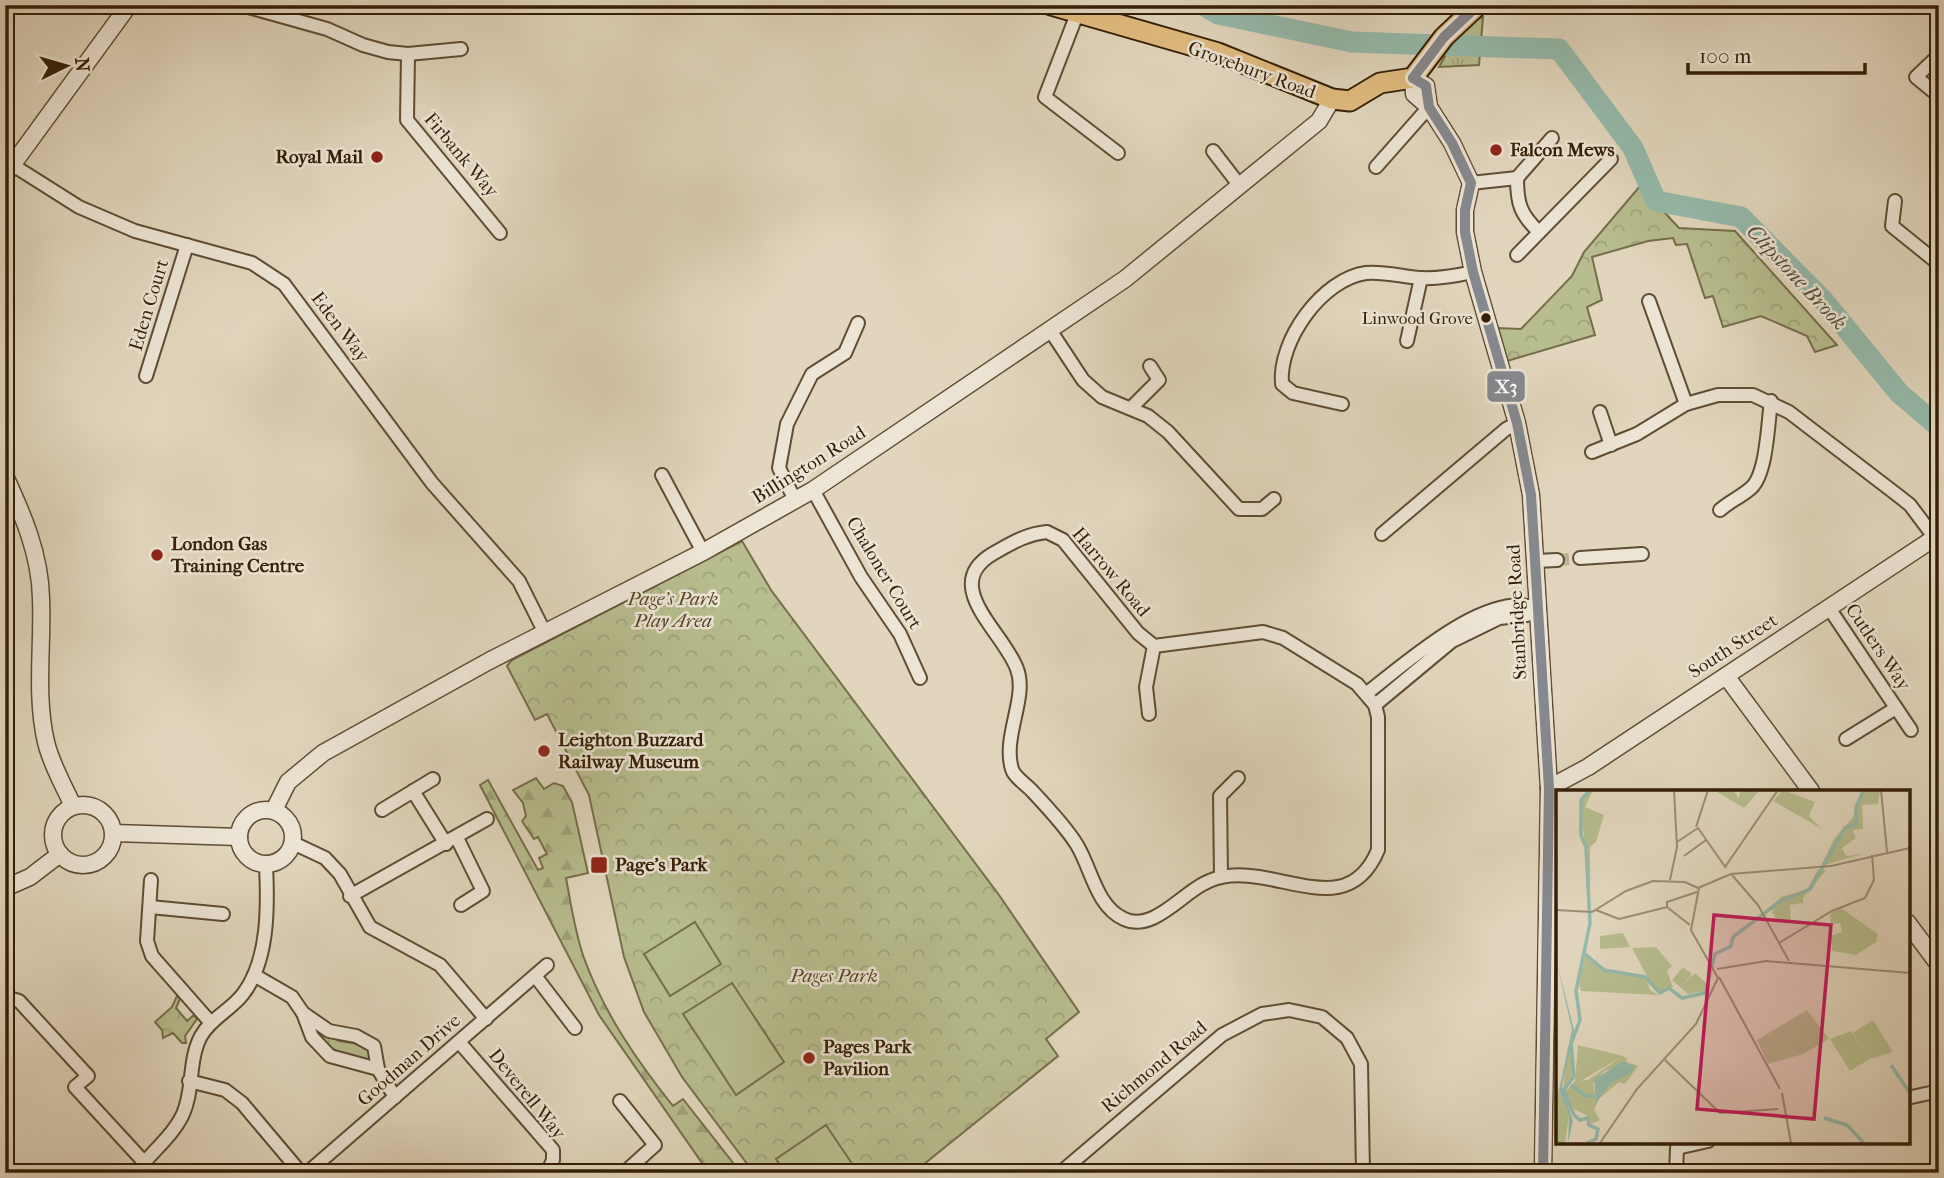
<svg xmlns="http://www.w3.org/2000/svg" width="1944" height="1178" viewBox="0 0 1944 1178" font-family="'IM FELL French Canon',serif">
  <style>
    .grass { fill: url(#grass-tufts); stroke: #766e4a; stroke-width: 2 }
    .forest { fill: url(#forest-firs); stroke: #766e4a; stroke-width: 2 }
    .park { fill: url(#park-crowns); stroke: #766e4a; stroke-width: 2 }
    .garden { fill: #b7bd8e; stroke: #766e4a; stroke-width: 2 }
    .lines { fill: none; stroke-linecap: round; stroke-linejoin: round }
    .river { stroke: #95baab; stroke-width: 21 }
    .minor-tunnel { stroke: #beb198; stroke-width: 12; stroke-dasharray: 12 6; stroke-linecap: butt }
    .minor-casing { stroke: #5f4d34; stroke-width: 16 }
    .tertiary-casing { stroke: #5f4d34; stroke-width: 19 }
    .primary-casing { stroke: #341f06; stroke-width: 23 }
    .minor { stroke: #ece4d4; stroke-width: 12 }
    .tertiary { stroke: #ece4d4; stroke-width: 16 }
    .primary { stroke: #e0bb7e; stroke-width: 19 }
    .bus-1-casing { stroke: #ece4d4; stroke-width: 16 }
    .bus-1 { stroke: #85898f; stroke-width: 10 }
    .poi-dot { fill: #8f2418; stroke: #ece4d4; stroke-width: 2.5 }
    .bus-dot { fill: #341f06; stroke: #ece4d4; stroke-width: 2.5 }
    .labels { text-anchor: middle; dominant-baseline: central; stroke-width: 5; stroke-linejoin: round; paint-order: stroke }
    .bus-label { font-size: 17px; fill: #341f06; stroke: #ece4d4; text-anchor: end }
    .street-label { font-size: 19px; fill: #341f06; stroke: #ece4d4 }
    .poi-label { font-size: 19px; font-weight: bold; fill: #341f06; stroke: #ece4d4; text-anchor: start }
    .park-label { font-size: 19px; font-style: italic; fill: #554628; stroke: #ece4d4 }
    .water-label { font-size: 21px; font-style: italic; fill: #514e38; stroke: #ece4d4 }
    .inset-river { fill: none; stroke: #95baab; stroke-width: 3.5 }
    .inset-road { fill: none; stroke: #9c8d74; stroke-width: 2 }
    .view { fill: #c2185b; fill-opacity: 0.15; stroke: #c2185b; stroke-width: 3.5 }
    .inset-edge { fill: none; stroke: #341f06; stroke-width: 3.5 }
    .line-badge { stroke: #ece4d4; stroke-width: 2.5 }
    .badge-label { font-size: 19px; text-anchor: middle; font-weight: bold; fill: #fff }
  </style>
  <defs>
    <pattern id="grass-tufts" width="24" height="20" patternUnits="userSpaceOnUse" patternTransform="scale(1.75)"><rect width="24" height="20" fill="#b7bd8e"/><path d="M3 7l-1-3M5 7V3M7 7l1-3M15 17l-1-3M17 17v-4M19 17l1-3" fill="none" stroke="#9ea279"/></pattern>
    <pattern id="forest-firs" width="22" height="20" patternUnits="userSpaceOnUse" patternTransform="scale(1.75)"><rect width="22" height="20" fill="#b7bd8e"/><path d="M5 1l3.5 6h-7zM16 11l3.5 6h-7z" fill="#9ea279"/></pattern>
    <pattern id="park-crowns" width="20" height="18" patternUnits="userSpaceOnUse" patternTransform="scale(1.75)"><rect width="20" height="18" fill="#b7bd8e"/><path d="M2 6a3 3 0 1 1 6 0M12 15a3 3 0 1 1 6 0" fill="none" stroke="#9ea279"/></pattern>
  </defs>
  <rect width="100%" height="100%" fill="#e1d6bd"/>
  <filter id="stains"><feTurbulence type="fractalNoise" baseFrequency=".00286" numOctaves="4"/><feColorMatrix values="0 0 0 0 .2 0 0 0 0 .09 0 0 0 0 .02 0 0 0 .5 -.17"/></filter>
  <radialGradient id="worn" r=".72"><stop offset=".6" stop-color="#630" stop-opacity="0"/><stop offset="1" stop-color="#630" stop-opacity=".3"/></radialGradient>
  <g class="grass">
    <path d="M1483,17L1479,65L1439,67C1450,48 1461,23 1483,17Z"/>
    <path d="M313,1029L339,1041L365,1045L373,1057L370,1063C344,1056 329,1051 313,1029Z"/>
  </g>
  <path class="forest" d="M536,778L544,789L554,783L563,786L572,802L588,873L566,878C571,904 575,933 584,958C604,1013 637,1061 673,1106L683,1099L741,1173H709L599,1015L480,785L488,780L538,870L543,868L539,858L547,854L538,837L534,839L522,821L526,816L523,803L513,790Z"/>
  <g class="park">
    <polygon points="1640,186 1679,228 1735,231 1837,345 1815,352 1807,336 1761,316 1723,327 1713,296 1705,298 1687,244 1676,245 1673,238 1648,241 1592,257 1602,300 1587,307 1595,335 1507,361 1498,328 1521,329 1572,276 1584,252"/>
    <polygon points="742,541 771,590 999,895 1079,1012 1046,1039 1058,1056 913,1173 754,1173 682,1077 644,1012 624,957 589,795 547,714 535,720 507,666 512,660"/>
    <polygon points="177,996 180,999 176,1008 187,1021 194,1015 197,1019 185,1036 186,1043 182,1043 173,1033 163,1038 162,1030 155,1022 172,1007"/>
  </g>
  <g class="garden">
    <polygon points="695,922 721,964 670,996 644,954"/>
    <polygon points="732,983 784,1062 736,1095 683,1014"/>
    <polygon points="826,1125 857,1171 785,1173 776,1159"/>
  </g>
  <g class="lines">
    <polyline class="river" points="1203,5 1218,14 1352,42 1559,49 1633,148 1656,201 1741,217 1823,300 1899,393 1939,427"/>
    <polyline class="minor-tunnel" points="1557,560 1580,558"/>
    <defs>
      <g id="minor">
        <polyline points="241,5 327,29 363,45 388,52 408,54 461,49"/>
        <polyline points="1077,14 1045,97 1118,153"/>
        <polyline points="408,54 407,120 500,233"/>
        <polyline points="1939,55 1916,77 1939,96"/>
        <polyline points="1213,151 1240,186"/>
        <polyline points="11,164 79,207 135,231 252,263 284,284 432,483 519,581 545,633"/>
        <polyline points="1376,167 1429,107"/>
        <polyline points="1517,178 1552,138"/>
        <path d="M1471,183L1517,178C1517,203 1520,214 1539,232"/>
        <polyline points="1895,201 1892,226 1939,264"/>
        <polyline points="1517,255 1611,159"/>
        <polyline points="1649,301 1686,404"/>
        <polyline points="1050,330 1083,380 1102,397 1148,416 1168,432 1239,509 1262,509 1274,499"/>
        <polyline points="1407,341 1421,278"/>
        <polyline points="146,376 187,245"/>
        <path d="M1342,404L1293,393L1282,384C1278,341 1322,279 1366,273C1383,271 1403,277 1420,278C1438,279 1455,276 1473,272"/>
        <polyline points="1131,408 1159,380 1150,366"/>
        <polyline points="1600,412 1611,445"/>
        <polyline points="1592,452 1637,434 1686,404 1718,395 1753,395 1789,412 1900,497 1910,505 1934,537"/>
        <polyline points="662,475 703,552"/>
        <polyline points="813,490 861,577 900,634 920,678"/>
        <polyline points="795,500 779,468 787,424 812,374 845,353 858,323"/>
        <path d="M1720,510C1730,501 1741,497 1751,488C1767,474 1768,422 1771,401"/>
        <path d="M1047,532L1063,540L1138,633L1154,646L1263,632L1283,638L1357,684L1375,705L1378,717V850C1354,907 1309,885 1259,877C1239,874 1221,874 1203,884C1180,896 1152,932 1124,919C1096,906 1092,870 1077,845C1066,827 1048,808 1033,792C1027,785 1014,777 1012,769C1002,737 1028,697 1017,669C1004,632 938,585 994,553C1012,543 1026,534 1047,532Z"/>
        <polyline points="1382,534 1506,429 1517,423"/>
        <polyline points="1580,558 1642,554"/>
        <polyline points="1536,561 1557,560"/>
        <polyline points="1829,608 1911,730"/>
        <path d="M1367,693C1405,664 1486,590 1536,608L1527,615L1499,618L1452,641L1375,705"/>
        <polyline points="1149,714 1146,687 1154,646"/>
        <polyline points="1846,739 1896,708"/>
        <polyline points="413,791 446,844"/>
        <polyline points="382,810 433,779"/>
        <polyline points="457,838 483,891 461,905"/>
        <polyline points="293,843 325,858 340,874 370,927 440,965 486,1019"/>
        <polyline points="1221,876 1220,796 1238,778"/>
        <polyline points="151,880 147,941 152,956 211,1023"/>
        <polyline points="350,896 487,819"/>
        <polyline points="150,907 223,914"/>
        <polyline points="254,975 292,997 303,1013 312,1037 330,1056 378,1069"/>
        <polyline points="536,977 575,1028"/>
        <polyline points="5,997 19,1001 88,1076 75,1087 144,1162"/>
        <polyline points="303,1013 329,1031 356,1036 374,1046 378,1069 395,1097"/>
        <polyline points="460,1043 553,1150 553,1160 547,1173"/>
        <polyline points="189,1081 225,1090 242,1103 301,1173"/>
        <polyline points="1907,1098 1939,1091"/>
        <polyline points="620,1101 655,1145 624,1173"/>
        <polyline points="431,1172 432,1173"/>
        <path d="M136,1173C150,1153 173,1136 183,1114C194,1090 188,1060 201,1036C211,1018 231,1010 243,994C269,960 268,905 266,865"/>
        <polyline points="307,1173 547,965"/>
        <polyline points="1060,1173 1222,1035 1262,1014 1289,1010 1322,1017 1347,1038 1361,1064 1363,1173"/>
        <polyline points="1676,1173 1677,1148 1708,1141"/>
      </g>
      <g id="tertiary">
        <polyline points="1413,78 1426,86 1429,107 1452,143 1471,183 1465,210 1465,232 1473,272 1517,423 1531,495 1549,788 1543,1173"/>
        <polyline points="1413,78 1414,94 1429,107"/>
        <polyline points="5,175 129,5"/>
        <path d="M5,476C23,515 40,554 41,598C43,646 35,695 46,742C51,764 64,786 73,806"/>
        <polyline points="1726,676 1811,791"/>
        <polyline points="1549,788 1588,767 1939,535"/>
        <circle cx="83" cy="835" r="30"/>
        <circle cx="266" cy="837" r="27"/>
        <polyline points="274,810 288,782 323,753 489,661 703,552 813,490 1125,279 1319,121 1332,99"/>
        <polyline points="114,833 239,837"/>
        <polyline points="5,888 30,877 60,854"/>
        <polyline points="1907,922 1939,965"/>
      </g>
      <polyline id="primary" points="1051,5 1218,53 1332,99 1350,101 1380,83 1413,78 1444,37 1478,5"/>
    </defs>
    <use href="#minor" class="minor-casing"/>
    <use href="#tertiary" class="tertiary-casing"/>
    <use href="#primary" class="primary-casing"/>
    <use href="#minor" class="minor"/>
    <use href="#tertiary" class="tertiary"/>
    <use href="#primary" class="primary"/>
    <defs>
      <g id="bus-1">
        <polyline points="1413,78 1426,86 1429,107 1452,143 1471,183 1465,210 1465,232 1473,272 1517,423 1531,495 1549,788 1543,1173"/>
        <polyline points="1413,78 1444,37 1478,5"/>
      </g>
    </defs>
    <use href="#bus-1" class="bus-1-casing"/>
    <use href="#bus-1" class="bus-1"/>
  </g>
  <g class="poi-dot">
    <circle cx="1496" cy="150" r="7"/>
    <circle cx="377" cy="157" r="7"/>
    <circle cx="157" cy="555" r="7"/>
    <circle cx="544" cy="751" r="7"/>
    <rect x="590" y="856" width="18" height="18" rx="3.5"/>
    <circle cx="809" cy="1058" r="7"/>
  </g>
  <circle class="bus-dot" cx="1486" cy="318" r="6"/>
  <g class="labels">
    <g class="bus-label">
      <text x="1473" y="318">Linwood Grove</text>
    </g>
    <g class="street-label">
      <text transform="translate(1252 70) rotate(20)">Grovebury Road</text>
      <text transform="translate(461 155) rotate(50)">Firbank Way</text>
      <text transform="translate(149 305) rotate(-73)">Eden Court</text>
      <text transform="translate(340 327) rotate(53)">Eden Way</text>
      <text transform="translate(809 465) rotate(-32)">Billington Road</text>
      <text transform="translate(1111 572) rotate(50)">Harrow Road</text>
      <text transform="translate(884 573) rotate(59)">Chaloner Court</text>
      <text transform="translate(1517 612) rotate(-93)">Stanbridge Road</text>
      <text transform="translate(1733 646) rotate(-33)">South Street</text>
      <text transform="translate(1878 647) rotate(56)">Cutlers Way</text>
      <text transform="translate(409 1060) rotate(-41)">Goodman Drive</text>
      <text transform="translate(1154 1067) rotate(-40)">Richmond Road</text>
      <text transform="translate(527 1094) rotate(51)">Deverell Way</text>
    </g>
    <g class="poi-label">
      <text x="1510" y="150">Falcon Mews</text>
      <text x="363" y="157" text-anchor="end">Royal Mail</text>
      <text x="171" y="544">London Gas<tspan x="171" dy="22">Training Centre</tspan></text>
      <text x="558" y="740">Leighton Buzzard<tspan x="558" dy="22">Railway Museum</tspan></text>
      <text x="615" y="865">Page's Park</text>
      <text x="823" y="1047">Pages Park<tspan x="823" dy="22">Pavilion</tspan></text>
    </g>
    <g class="park-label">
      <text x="673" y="599">Page's Park<tspan x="673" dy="22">Play Area</tspan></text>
      <text x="834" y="976">Pages Park</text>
    </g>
    <g class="water-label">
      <text transform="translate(1797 277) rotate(47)">Clipstone Brook</text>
    </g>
  </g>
  <g transform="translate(1556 790)">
    <rect width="354" height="354" fill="#e1d6bd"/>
    <path d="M37,0L29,17L48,25L40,52L34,57V122L25,10ZM158,0H177L183,8L184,0H204L188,18ZM306,0H324L322,14L306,15L307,39L297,40L300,48L286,58L290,66L307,64L265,76L278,49L297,27ZM247,108V113L234,115L235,131L220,129L216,122L223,115ZM285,118L322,144L320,152L300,165L276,161L275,146L286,142L284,133L275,134L274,124ZM30,163L49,179L89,186L94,200L102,205L25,201L22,188ZM22,255L67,266L23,292L19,291Z" fill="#b7bd8e"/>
    <path d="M262,79L270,80L247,108L209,123L225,107L251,100ZM15,251L17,284L7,299L12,256ZM67,266L72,269L63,277L48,281L37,293L40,311L55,293L78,277L74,273L82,276L69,294L63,292L43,309L38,320L44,330L35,334L34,327L18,319L10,301L19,291L32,290Z" fill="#b7bd8e"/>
    <path d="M67,143L74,157L44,159V146Z" fill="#b7bd8e"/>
    <path d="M227,0L259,12L253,26L266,39L217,11ZM100,157L116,176L111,181L117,197L104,202L98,199L76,158ZM251,220L273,249L247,264L212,274L201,250ZM295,241L314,269L294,281L274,249ZM0,293L13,326L9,353H0Z" fill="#b7bd8e"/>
    <path d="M127,177L136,184L126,195L139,183L152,195L148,201L132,204L116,190ZM317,230L337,262L314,269L297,243Z" fill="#b7bd8e"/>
    <path d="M0,169L18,240L6,296L17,331L12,353L13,326L3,300L16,240ZM69,271L79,277L75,283L55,293L40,313L38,289Z" fill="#95baab"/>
    <path class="inset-river" d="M29,164L48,180L89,187L104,203L113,198L126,208L149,203L159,164L175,156L177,147L223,112L254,99L289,38L300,34V17L308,0M335,275L354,303M15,295L30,306H39M268,328L291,335L308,353M31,353L40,349L42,339L33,335L32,328L24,330L18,325L8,300L18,286L15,254L24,230L20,201L34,133L30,57L25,45V10L34,0"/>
    <path class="inset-road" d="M325,0L331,62M140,37L152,0M121,52L142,38L170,78M128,66L150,50M169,77L222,0M176,85L202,115L233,171M114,90L121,57L118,0M142,98L175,84L275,76L354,58M111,117V112L141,102M0,120L36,122L70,101L97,91L129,92L142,98M40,120L63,129M63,129L111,117L134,135M223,153L276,121L309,108L318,90L316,65M161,179L210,171L354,183M163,187L224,299M109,270L164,323L222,319M226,303L235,353M44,353L81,299L140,234L162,188L135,140L143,98"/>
    <path class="view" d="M158,125L275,135L258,329L141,319Z"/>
    <rect width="354" height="354" class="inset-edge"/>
  </g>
  <rect class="line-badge" x="1486" y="370" width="40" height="33" rx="7" fill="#85898f"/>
  <g class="badge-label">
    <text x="1506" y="393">X3</text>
  </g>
  <rect width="1944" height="1178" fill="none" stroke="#e1d6bd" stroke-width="28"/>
  <rect x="7" y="7" width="1930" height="1164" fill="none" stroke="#341f06" stroke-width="3.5"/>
  <rect x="14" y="14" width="1916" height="1150" fill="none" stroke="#341f06" stroke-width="2"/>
  <g transform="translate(66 66) rotate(85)" stroke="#ece4d4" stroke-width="5" paint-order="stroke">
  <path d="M0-5L12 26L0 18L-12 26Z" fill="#341f06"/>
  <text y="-10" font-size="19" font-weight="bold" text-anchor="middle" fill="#341f06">N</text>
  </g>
  <path d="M1688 63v10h177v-10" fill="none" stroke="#341f06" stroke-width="3.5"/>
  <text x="1699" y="63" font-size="21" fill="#341f06" stroke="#ece4d4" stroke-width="5" paint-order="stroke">100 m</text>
  <rect width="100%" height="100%" filter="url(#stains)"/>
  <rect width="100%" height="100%" fill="url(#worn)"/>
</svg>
